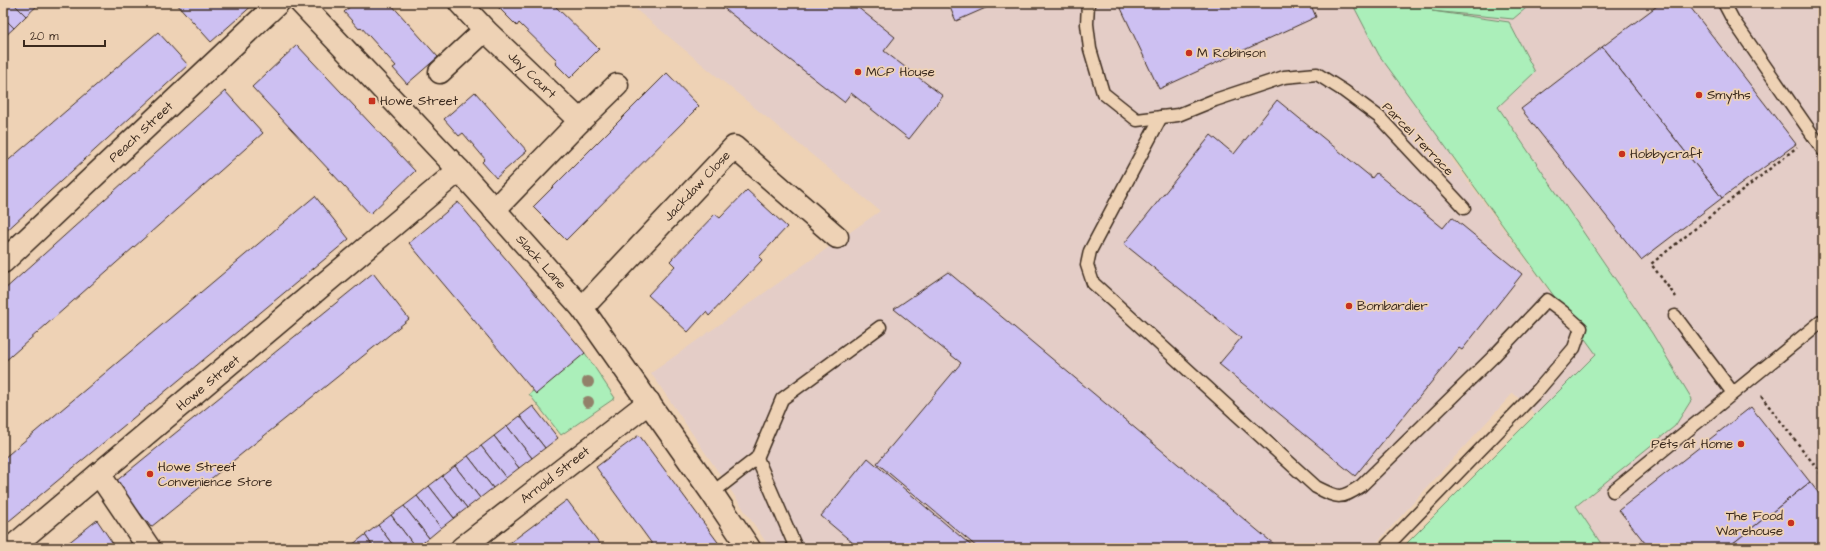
<svg xmlns="http://www.w3.org/2000/svg" width="1826" height="551" viewBox="0 0 1826 551" font-family="'Architects Daughter',sans-serif">
  <style>
    .built { fill: #e4cdc7 }
    .green { fill: #abefba; stroke: #738c6c }
    .building { fill: #cdc0f2; stroke: #3b2a1e }
    .lines { fill: none; stroke-linecap: round; stroke-linejoin: round }
    .service-casing { stroke: #3b2a1e; stroke-width: 15 }
    .minor-casing { stroke: #3b2a1e; stroke-width: 25 }
    .tertiary-casing { stroke: #3b2a1e; stroke-width: 25 }
    .path { stroke: #3b2a1e; stroke-width: 2.5; stroke-dasharray: 3 3; stroke-linecap: butt }
    .service { stroke: #eed2b5; stroke-width: 12 }
    .minor { stroke: #eed2b5; stroke-width: 22 }
    .tertiary { stroke: #eed2b5; stroke-width: 22 }
    .tree { fill: #92816b }
    .poi-dot { fill: #c8321e; stroke: #eed2b5; stroke-width: 1.5 }
    .labels { text-anchor: middle; dominant-baseline: central; stroke-width: 3.5; stroke-linejoin: round; paint-order: stroke }
    .poi-label { font-size: 13px; fill: #3b2a1e; stroke: #eed2b5; text-anchor: start }
    .street-label { font-size: 13px; fill: #3b2a1e; stroke: #eed2b5 }
  </style>
  <rect width="100%" height="100%" fill="#eed2b5"/>
  <filter id="ink" filterUnits="userSpaceOnUse"><feTurbulence type="fractalNoise" baseFrequency=".025" numOctaves="2"/><feDisplacementMap in="SourceGraphic" scale="8" xChannelSelector="R" yChannelSelector="G"/><feConvolveMatrix kernelMatrix="1 2 1 2 8 2 1 2 1" color-interpolation-filters="sRGB"/></filter>
  <g filter="url(#ink)">
    <polygon class="built" points="628,3 1823,3 1823,548 1604,548 1576,506 1675,426 1652,333 1498,107 1451,158 1596,354 1536,415 1513,393 1372,548 770,548 651,373 880,211"/>
    <g class="green">
      <polygon points="1352,3 1532,3 1513,19 1432,11 1509,22 1535,72 1498,107 1652,333 1692,399 1675,426 1576,506 1604,548 1402,548 1596,354 1379,55"/>
      <polygon points="585,353 615,398 561,435 529,394"/>
    </g>
    <g class="building">
      <polygon points="3,3 13,3 26,16 14,28 3,17"/>
      <polygon points="13,3 36,3 38,5 26,16"/>
      <polygon points="176,3 255,3 211,42"/>
      <polygon points="354,3 390,3 438,57 407,84 393,68 396,66 361,27 359,29 344,12"/>
      <polygon points="494,3 552,3 599,49 570,78 555,63 557,60 519,23 517,26"/>
      <polygon points="717,3 858,3 856,6 895,37 884,51 943,96 909,139 851,93 844,102"/>
      <polygon points="948,3 997,3 956,21"/>
      <polygon points="1121,3 1310,3 1316,17 1159,89 1119,4"/>
      <polygon points="1661,3 1687,3 1796,144 1722,198 1602,47"/>
      <polygon points="3,17 14,28 3,38"/>
      <polygon points="158,32 188,65 3,234 3,165"/>
      <polygon points="297,45 415,171 370,214 252,87"/>
      <polygon points="1602,47 1722,198 1641,260 1521,109"/>
      <polygon points="667,73 699,106 566,240 533,207"/>
      <polygon points="225,91 263,133 3,363 3,291"/>
      <polygon points="475,92 527,151 496,178 482,162 485,159 463,133 459,136 444,119"/>
      <polygon points="1277,100 1372,178 1376,173 1443,228 1452,217 1522,274 1462,350 1459,348 1355,476 1219,364 1241,338 1124,244 1211,135 1234,154"/>
      <polygon points="747,190 787,227 759,257 762,260 709,316 706,312 688,332 648,295 675,266 670,261 715,214 720,218"/>
      <polygon points="315,196 349,239 3,526 3,459"/>
      <polygon points="458,202 585,353 536,394 409,243"/>
      <polygon points="948,272 1275,545 1272,548 978,548 877,463 961,363 894,309"/>
      <polygon points="373,273 409,319 151,527 115,482"/>
      <polygon points="533,406 558,438 545,448 520,416"/>
      <polygon points="1751,407 1810,482 1727,548 1649,548 1619,510"/>
      <polygon points="520,416 545,448 532,458 507,426"/>
      <polygon points="507,426 532,458 519,468 494,436"/>
      <polygon points="639,435 720,545 715,548 655,548 596,467"/>
      <polygon points="494,436 519,468 506,478 481,446"/>
      <polygon points="481,446 506,478 493,488 468,456"/>
      <polygon points="468,456 493,488 480,498 455,466"/>
      <polygon points="868,458 974,548 859,548 821,516"/>
      <polygon points="455,466 480,498 467,508 442,476"/>
      <polygon points="442,476 467,508 454,518 429,486"/>
      <polygon points="1810,482 1823,499 1823,548 1727,548"/>
      <polygon points="429,486 454,518 441,528 417,496"/>
      <polygon points="417,496 441,528 429,538 404,506"/>
      <polygon points="567,500 603,548 503,548"/>
      <polygon points="404,506 429,538 416,548 391,515"/>
      <polygon points="391,515 416,548 395,548 378,525"/>
      <polygon points="97,520 116,548 62,548"/>
      <polygon points="378,525 395,548 374,548 365,535"/>
      <polygon points="365,535 374,548 354,548 352,545"/>
    </g>
    <g class="lines">
      <defs>
        <g id="service">
          <polyline points="1088,3 1087,24 1090,49 1103,93 1137,120 1178,115 1215,100 1284,77 1317,74 1344,91 1379,117 1464,208"/>
          <polyline points="1724,3 1733,20 1823,150"/>
          <path d="M1161,117L1090,251L1087,265L1093,283L1316,487C1338,498 1340,500 1361,486L1494,356L1547,300L1563,312L1581,328L1574,348L1539,389L1385,548"/>
          <polyline points="1675,316 1733,393"/>
          <polyline points="757,458 782,399 880,327"/>
          <polyline points="1613,491 1823,320"/>
          <polyline points="712,493 757,458 796,548"/>
        </g>
        <g id="minor">
          <polyline points="460,3 485,30"/>
          <polyline points="440,72 485,30 580,121"/>
          <polyline points="494,210 580,121 617,85"/>
          <polyline points="3,262 278,3"/>
          <polyline points="582,308 734,147 837,237"/>
          <polyline points="99,474 149,548"/>
          <polyline points="11,548 459,170"/>
          <polyline points="462,548 649,402"/>
        </g>
        <polyline id="tertiary" points="301,3 459,170 582,308 712,493 749,548"/>
      </defs>
      <use href="#service" class="service-casing"/>
      <use href="#minor" class="minor-casing"/>
      <use href="#tertiary" class="tertiary-casing"/>
      <g class="path">
        <polyline points="1676,297 1651,264 1797,147"/>
        <polyline points="1761,396 1823,476"/>
      </g>
      <use href="#service" class="service"/>
      <use href="#minor" class="minor"/>
      <use href="#tertiary" class="tertiary"/>
    </g>
    <g class="tree">
      <circle cx="588" cy="382" r="6"/>
      <circle cx="588" cy="402" r="6"/>
    </g>
  </g>
  <g class="poi-dot">
    <circle cx="1189" cy="53" r="4"/>
    <circle cx="858" cy="72" r="4"/>
    <circle cx="1699" cy="95" r="4"/>
    <rect x="368" y="97" width="8" height="8" rx="2"/>
    <circle cx="1622" cy="154" r="4"/>
    <circle cx="1349" cy="306" r="4"/>
    <circle cx="1741" cy="444" r="4"/>
    <circle cx="150" cy="474" r="4"/>
    <circle cx="1791" cy="523" r="4"/>
  </g>
  <g class="labels">
    <g class="poi-label">
      <text x="1197" y="53">M Robinson</text>
      <text x="866" y="72">MCP House</text>
      <text x="1707" y="95">Smyths</text>
      <text x="380" y="101">Howe Street</text>
      <text x="1630" y="154">Hobbycraft</text>
      <text x="1357" y="306">Bombardier</text>
      <text x="1733" y="444" text-anchor="end">Pets at Home</text>
      <text x="158" y="467">Howe Street<tspan x="158" dy="15">Convenience Store</tspan></text>
      <text x="1783" y="516" text-anchor="end">The Food<tspan x="1783" dy="15">Warehouse</tspan></text>
    </g>
    <g class="street-label">
      <text transform="translate(532 75) rotate(44)">Jay Court</text>
      <text transform="translate(141 132) rotate(-43)">Peach Street</text>
      <text transform="translate(1418 139) rotate(46)">Parcel Terrace</text>
      <text transform="translate(697 186) rotate(-47)">Jackdaw Close</text>
      <text transform="translate(541 262) rotate(48)">Slack Lane</text>
      <text transform="translate(208 383) rotate(-40)">Howe Street</text>
      <text transform="translate(555 475) rotate(-38)">Arnold Street</text>
    </g>
  </g>
  <rect width="1826" height="551" fill="none" stroke="#eed2b5" stroke-width="16"/>
  <rect x="8" y="8" width="1810" height="535" fill="none" stroke="#3b2a1e" stroke-width="1.5" filter="url(#ink)"/>
  <path d="M24 40v6h81v-6" fill="none" stroke="#3b2a1e" stroke-width="2"/>
  <text x="30" y="40" font-size="12" fill="#3b2a1e" stroke="#eed2b5" stroke-width="3" paint-order="stroke">20 m</text>
</svg>
